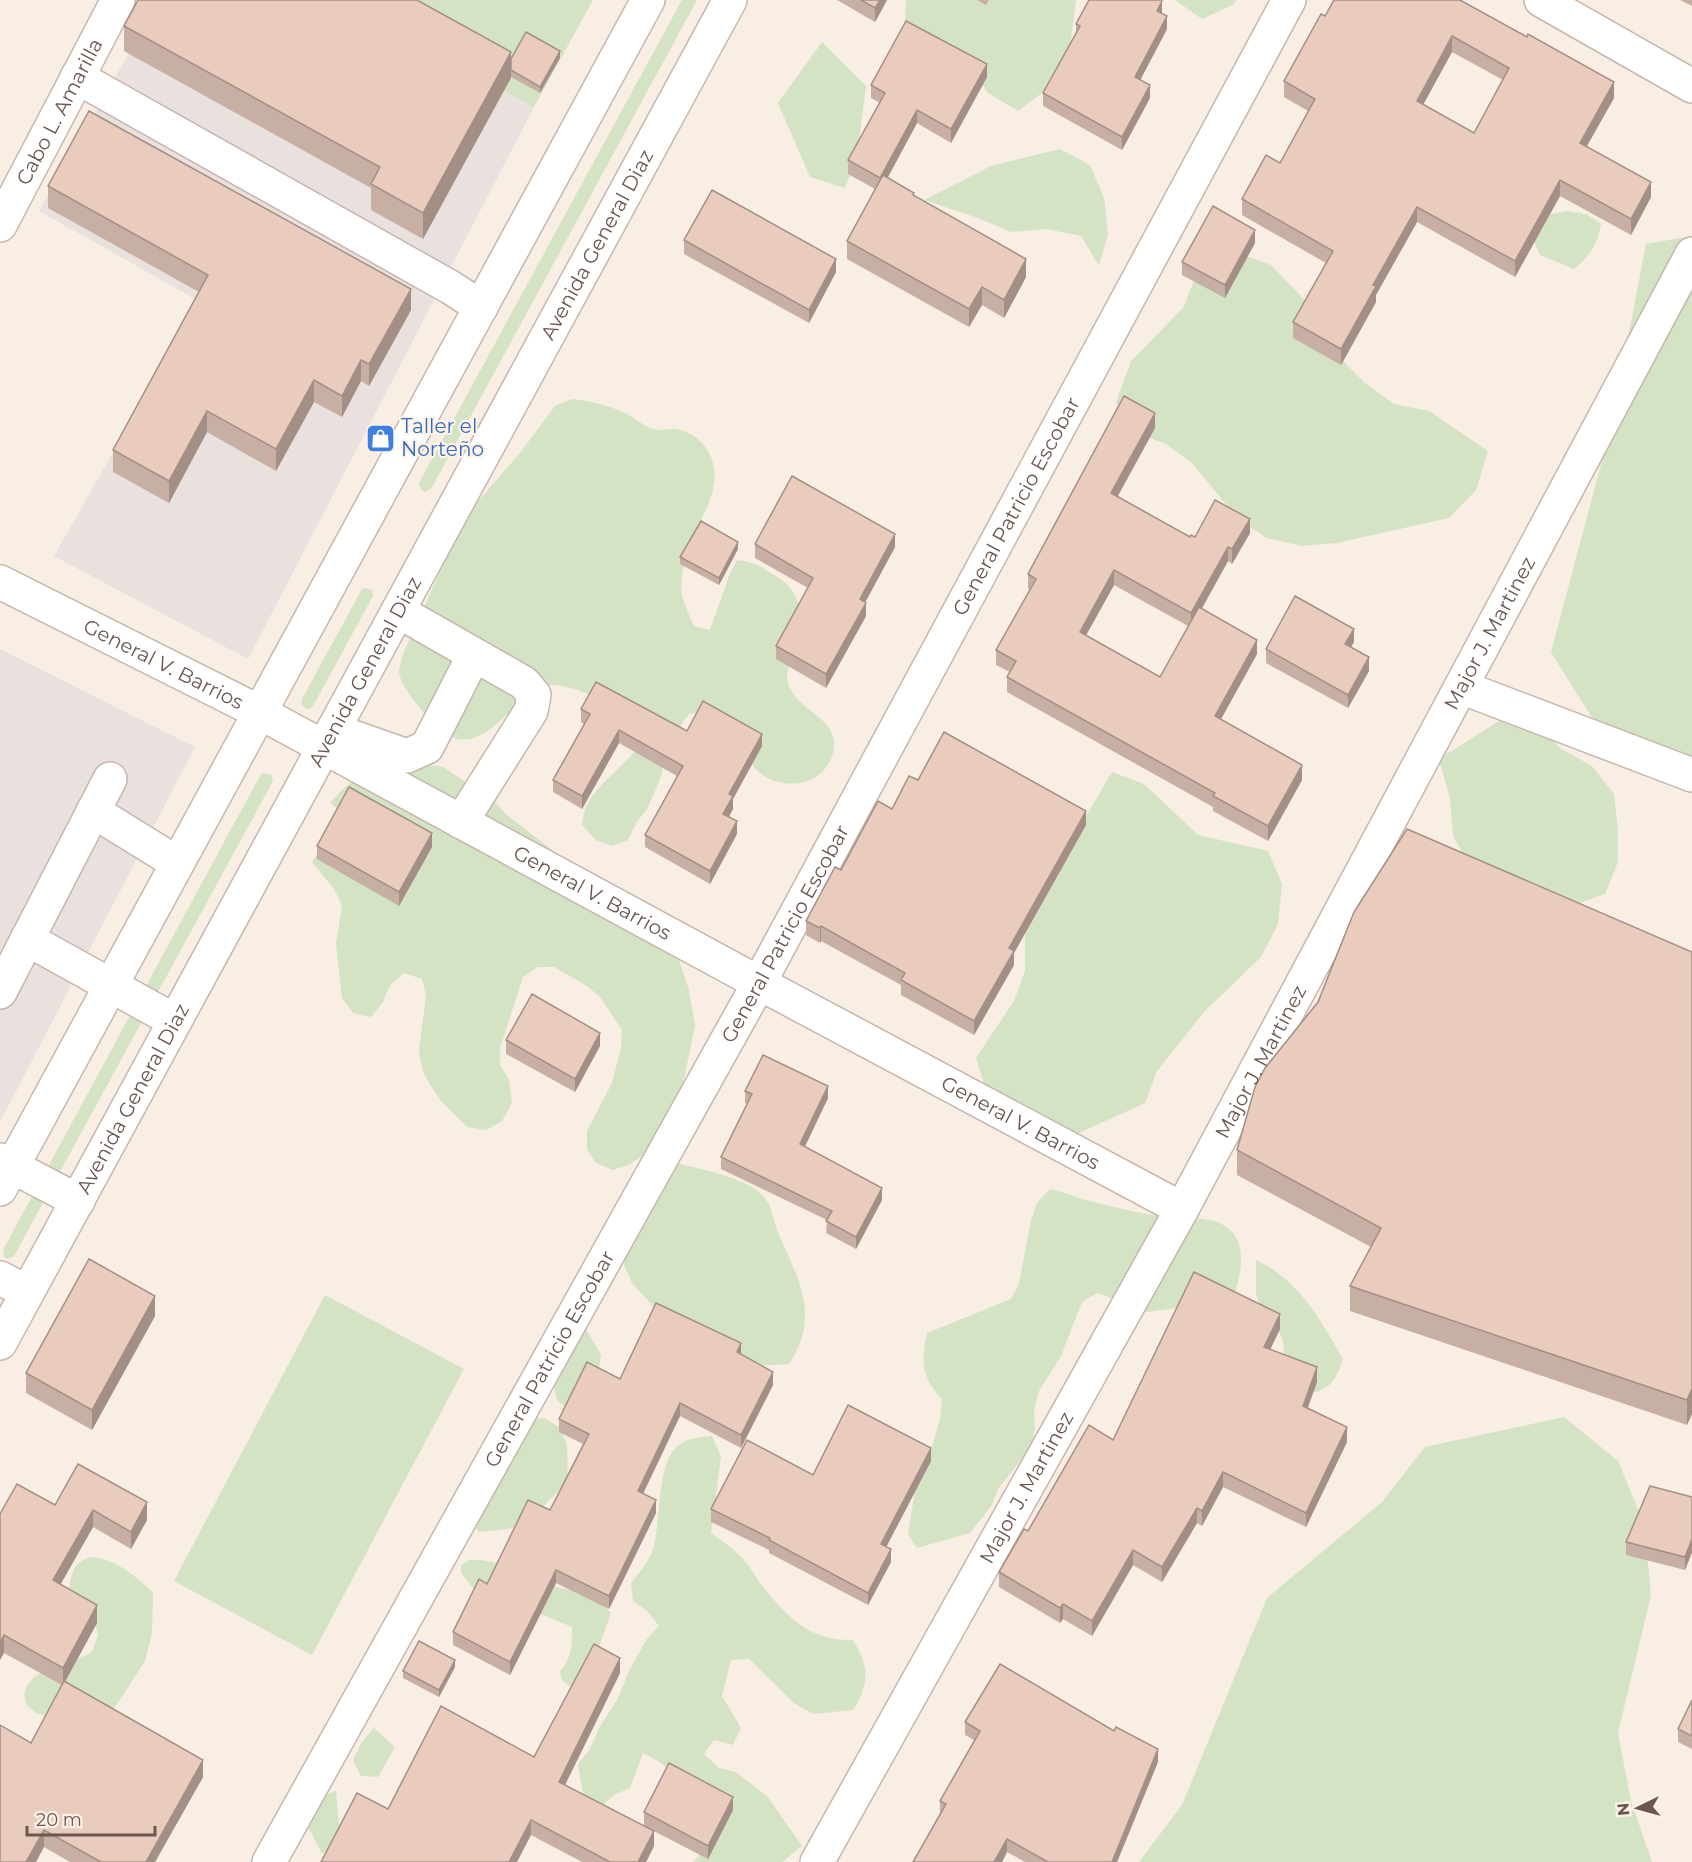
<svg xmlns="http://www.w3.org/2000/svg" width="1692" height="1862" viewBox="0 0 1692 1862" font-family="Montserrat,sans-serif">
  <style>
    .industrial { fill: #e8e1dd }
    .green { fill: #d3e3c4 }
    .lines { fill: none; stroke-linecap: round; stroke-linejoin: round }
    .minor-casing { stroke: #c7b6ac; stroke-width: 36 }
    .minor { stroke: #fff; stroke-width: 33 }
    .wall { fill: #c8afa3; fill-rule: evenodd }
    .shaded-wall { fill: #a38f85 }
    .building { fill: #e9ccbe; stroke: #a38f85; stroke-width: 1.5; fill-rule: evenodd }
    .labels { text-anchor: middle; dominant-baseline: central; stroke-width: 4.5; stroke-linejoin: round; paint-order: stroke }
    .street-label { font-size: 20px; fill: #6c564d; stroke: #fcf2e8 }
    .shop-label { font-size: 20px; fill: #366cbe; stroke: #fcf2e8; text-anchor: start }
  </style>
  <rect width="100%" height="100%" fill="#f8eee3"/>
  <g class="industrial">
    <polygon points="159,0 330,0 534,107 248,659 54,556 199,301 39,211"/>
    <polygon points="0,649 195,747 0,1122"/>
  </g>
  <g class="green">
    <polygon points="330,0 593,0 534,107"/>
    <polygon points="682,0 697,0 431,489 425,492 421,490 419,483"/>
    <polygon points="906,0 1076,0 1068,63 1046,90 1018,111 988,93 966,60 905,24"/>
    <polygon points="1175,0 1236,0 1234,4 1202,19"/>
    <polygon points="822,42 866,86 857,156 845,188 810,177 778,103"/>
    <polygon points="1060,149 1090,165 1104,198 1108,234 1099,266 1081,236 1046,229 1011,232 978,218 924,200 991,166"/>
    <path d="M1567,211L1586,214L1601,224C1597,246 1591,254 1574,269L1540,255L1525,219Z"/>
    <polygon points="1692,236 1692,760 1656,750 1592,718 1551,652 1611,427 1646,244"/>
    <polygon points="1221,247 1271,265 1323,319 1339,357 1365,383 1394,404 1429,411 1488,451 1476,490 1449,518 1337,543 1302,546 1267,538 1238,519 1193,464 1166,444 1133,432 1116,402 1131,361 1183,308 1196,276"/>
    <path d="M572,399C590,401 608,405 625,413C636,418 645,428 658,430C664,430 670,428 676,429C688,431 699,438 706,448C732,488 692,523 685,560C683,570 680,586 682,596C685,606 690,617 694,626L710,630L729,576L737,560C758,563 761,567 779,578C813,601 795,633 789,665C788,671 786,678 788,683C797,709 825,714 832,734C836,742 834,753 830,761C818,787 782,790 760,773C745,762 745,739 735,724C732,719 727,715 723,711L706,710L689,714L668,743L661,777L647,809L636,823L628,840L612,846L596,840L582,825C583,819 584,812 586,807C594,787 622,768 636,750C628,740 606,704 597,699C587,692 562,684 549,685C529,685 500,729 476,737C472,739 462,740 458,739C441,736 400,689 399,672C399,667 402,660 403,654L458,531L480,499L520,453L555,406Z"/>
    <polygon points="365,588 372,590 373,596 313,706 310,709 306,709 301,703 302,699 362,589"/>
    <polygon points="1499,721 1536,724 1560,748 1592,766 1614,794 1618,829 1618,862 1605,894 1565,908 1470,868 1453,835 1450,799 1439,759"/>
    <polygon points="407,762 443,767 493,800 507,815 566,861 598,880 615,885 632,895 662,919 677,954 689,990 695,1026 679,1103 646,1153 630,1164 613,1170 596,1163 587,1149 587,1131 612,1083 621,1048 622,1030 600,997 587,986 554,967 538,967 523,977 500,1048 500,1065 509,1080 512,1103 502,1121 486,1130 467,1127 442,1102 430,1085 422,1069 419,1050 426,996 422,979 404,973 390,985 383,1002 371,1017 353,1013 342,998 336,944 342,905 334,889 312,862 323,844 401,887 425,860 423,842 358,823 330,803 344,788 372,766"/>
    <polygon points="1112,772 1144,784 1198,835 1268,851 1282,884 1278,924 1261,957 1204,1012 1157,1071 1145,1103 1077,1134 1041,1135 986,1090 976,1058 1014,1001 1025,971 1025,934 1035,903"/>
    <polygon points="265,773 271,775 273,781 14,1256 7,1259 4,1257 3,1250 261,774"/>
    <path d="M665,1160C692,1168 740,1175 760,1193C772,1203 772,1216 777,1230C797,1277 822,1315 789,1364L754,1366L683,1339L632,1283L624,1265V1247Z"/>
    <path d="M1050,1189C1063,1191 1074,1197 1086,1200C1115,1207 1147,1216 1177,1218C1196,1219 1215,1216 1230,1230C1248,1246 1240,1276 1234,1296L1183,1307L1147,1312L1097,1293L1082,1302L1061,1356L1039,1391L1034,1410L1035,1429L1030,1448L998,1489L992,1505L970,1533L917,1548L908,1534L918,1472L930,1455L940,1418L942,1399C921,1378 921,1360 927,1333L1011,1299L1019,1283L1031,1221L1037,1203Z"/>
    <path d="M1256,1260C1300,1281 1319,1318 1343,1359C1335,1381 1332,1388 1309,1394L1286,1375L1283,1341L1275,1324L1262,1312L1256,1294Z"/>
    <polygon points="325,1295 464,1369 312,1655 174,1581"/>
    <polygon points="583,1324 601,1355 596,1391 571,1413 557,1400 552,1380"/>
    <polygon points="1564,1417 1618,1461 1644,1524 1651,1595 1618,1733 1631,1801 1652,1862 1139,1862 1182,1805 1267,1598 1382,1502 1425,1447"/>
    <path d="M544,1418L559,1427L567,1445L568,1482C554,1493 544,1508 530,1519C517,1531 495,1530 479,1532L467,1519L524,1420Z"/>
    <path d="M712,1436L721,1456L711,1533C720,1540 732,1547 740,1556C749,1564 755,1576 762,1586C789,1618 809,1641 853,1640C869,1666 870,1684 853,1710L813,1714L794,1703L749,1659L731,1660L722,1696L741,1728L733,1745L714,1740L704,1754L719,1768L736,1772L767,1796L802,1846L782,1862H693L706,1849L675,1774L658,1761L643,1753L630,1788L614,1795L601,1807L584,1801L578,1764L590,1749L599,1728L617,1700L630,1669L647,1639L659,1626L647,1611L633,1601L631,1583C639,1573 647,1564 652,1552C662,1525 655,1461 680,1444C689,1438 701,1437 712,1436Z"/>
    <path d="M90,1557C113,1557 137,1577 153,1593L152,1633L145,1661L115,1707L97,1713L54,1718L36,1713L27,1705L24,1695L27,1686L33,1678L57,1663L75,1660L92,1652L98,1635L96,1626L69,1592C71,1574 72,1564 90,1557Z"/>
    <path d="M470,1560C496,1558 521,1574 545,1583C560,1589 575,1591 591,1592L611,1613L596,1655L572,1688L562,1680L560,1671C571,1661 573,1642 572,1627L543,1615L534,1614L488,1597L473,1588L461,1573V1565Z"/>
    <polygon points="374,1728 395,1747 378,1777 361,1776 353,1760 361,1743"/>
    <polygon points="336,1791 339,1826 336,1843 322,1854 306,1823 304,1803"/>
  </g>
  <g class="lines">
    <defs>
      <g id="minor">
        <polyline points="1541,0 1692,86"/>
        <polyline points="77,77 450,287 481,307"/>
        <path id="s1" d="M0,225L118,0"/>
        <path id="s2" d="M0,582L259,712L759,983L1182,1209"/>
        <polyline points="398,611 524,683 534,695 531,711 461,822"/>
        <polyline points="1461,687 1692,775"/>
        <polyline points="333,730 407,756 427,747 474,655"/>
        <polyline points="93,811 177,863"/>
        <polyline points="27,939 175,1021"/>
        <polyline points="0,992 110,779"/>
        <polyline points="0,1160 78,1201"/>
        <polyline points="0,1189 648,0"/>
        <polyline points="0,1278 27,1292"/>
        <path id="s3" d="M0,1343L730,0"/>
        <path id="s4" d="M269,1862L759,983L1289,0"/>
        <path id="s5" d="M817,1862L1182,1209L1692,254"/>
      </g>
    </defs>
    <use href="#minor" class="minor-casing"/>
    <use href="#minor" class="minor"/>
  </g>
  <g class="wall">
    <polygon points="837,0 887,0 875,22"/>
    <polygon points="977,0 989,0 986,5"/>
    <path d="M1460,0L1614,98L1587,146L1651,197L1631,235L1560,196L1515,277L1417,222L1376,295V302L1341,365L1293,338V322L1326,263L1242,215V199L1280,163L1308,111L1284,97V81L1325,16ZM1452,52L1503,80L1474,133L1423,104Z"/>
    <polygon points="1680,0 1692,0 1692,6"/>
    <polygon points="1162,13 1167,29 1140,80 1150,98 1122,150 1043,106 1043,93 1076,32 1076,24"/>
    <polygon points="124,26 511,59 560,58 540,93 511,77 423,239 371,210 371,188 124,51"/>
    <polygon points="987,77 951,143 917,123 887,178 1026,277 1004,318 982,305 969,327 847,259 847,241 875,189 848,174 848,160 880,103 871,98 871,85"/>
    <polygon points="48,186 411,310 369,386 361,381 342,417 314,402 276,471 207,432 169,503 113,472 113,450 199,292 48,208"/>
    <polygon points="684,240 836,272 809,323 684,254"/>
    <polygon points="1255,243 1225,298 1182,275 1182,262"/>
    <path d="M1155,428L1118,496L1190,537L1250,533L1232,564L1228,561L1202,608L1257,654L1221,719L1302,780L1268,841L1213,811V807L1007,692V677L1010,672L996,665V650L1030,590L1028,588V574ZM1114,585L1188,626L1160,677L1086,635Z"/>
    <polygon points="755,544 895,547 865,602 866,616 826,688 776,659 776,646 808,588 755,558"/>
    <polygon points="738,549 719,585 680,564 680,557"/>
    <polygon points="1354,642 1351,647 1369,671 1348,708 1266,663 1266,649"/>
    <polygon points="581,709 762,746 733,799 733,809 729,817 737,834 710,884 645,847 645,835 677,776 619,743 582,809 553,792 553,780 584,724 581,722"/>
    <polygon points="918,780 1086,825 1014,953 1014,965 974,1035 901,995 901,985 821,941 820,943 806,935 806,921 841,870 892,809"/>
    <polygon points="317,846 432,847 399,906 317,859"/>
    <polygon points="1692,952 1692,1414 1687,1425 1350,1311 1350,1286 1371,1247 1237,1175 1237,1150"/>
    <polygon points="506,1040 600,1046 575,1092 506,1054"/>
    <polygon points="745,1091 828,1098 805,1147 882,1200 856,1249 826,1233 827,1220 721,1169 721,1157 747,1104 745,1103"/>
    <polygon points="155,1316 92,1430 26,1393 26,1373"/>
    <polygon points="1280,1329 1270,1350 1317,1382 1308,1408 1347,1442 1306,1527 1223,1487 1202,1526 1197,1523 1162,1582 1133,1565 1092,1636 1063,1619 1060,1623 999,1587 999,1572 1028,1531 1113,1440"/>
    <polygon points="741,1354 773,1385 741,1448 680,1416 643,1494 656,1513 609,1609 556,1583 510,1675 453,1645 453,1632 487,1584 550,1510 583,1444 559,1432 559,1419 620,1379"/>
    <polygon points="931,1461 886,1547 891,1562 868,1605 769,1553 769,1550 711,1522 711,1509 813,1475"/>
    <polygon points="78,1464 147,1520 131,1549 93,1527 60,1584 97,1623 65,1682 203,1777 155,1862 70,1862 44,1847 31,1743 62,1685 4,1653 0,1514 55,1505"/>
    <polygon points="1692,1497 1692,1552 1685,1570 1626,1555 1626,1542"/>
    <polygon points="455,1667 439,1697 403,1678 403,1671"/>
    <polygon points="620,1673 565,1785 654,1846 646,1862 582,1862 531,1835 388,1809 534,1757"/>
    <polygon points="1692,1700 1692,1749 1678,1742 1678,1729"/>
    <polygon points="965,1722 1158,1762 1117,1862 1025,1862 1007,1852 1002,1862 913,1862 940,1813 940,1801 974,1740 965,1735"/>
    <polygon points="733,1810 708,1859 644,1826 644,1812"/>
  </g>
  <g class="shaded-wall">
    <polygon points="880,0 887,0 875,22 875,8"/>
    <polygon points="1162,1 1162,14 1157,11"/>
    <polygon points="1167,16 1167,29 1135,90 1135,77"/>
    <polygon points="1452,36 1452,52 1417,116 1417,101"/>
    <polygon points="560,51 560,58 540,93 540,87"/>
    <polygon points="511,52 511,78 423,239 423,213"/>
    <polygon points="987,64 987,77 951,143 951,129"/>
    <polygon points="1614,82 1614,98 1580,158 1580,143"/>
    <polygon points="1150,85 1150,98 1122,150 1122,137"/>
    <polygon points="917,110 917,123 880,192 880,178"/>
    <polygon points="1560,180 1560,196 1515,277 1515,261"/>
    <polygon points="1651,182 1651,197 1631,235 1631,219"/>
    <polygon points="1417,207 1417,222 1376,295 1376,302 1341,365 1341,349 1373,285"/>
    <polygon points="1255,230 1255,243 1225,298 1225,285"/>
    <polygon points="836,259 836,272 809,323 809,310"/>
    <polygon points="1026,259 1026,277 1004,318 1004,300"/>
    <polygon points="982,287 982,305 969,327 969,309"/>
    <polygon points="411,289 411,310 369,386 369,364"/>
    <polygon points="361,360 361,381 342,417 342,396"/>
    <polygon points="314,380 314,402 276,471 276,449"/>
    <polygon points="207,411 207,432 169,503 169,481"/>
    <polygon points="1155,413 1155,428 1111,508 1111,493"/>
    <polygon points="1250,519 1250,533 1232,564 1232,549"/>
    <polygon points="895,534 895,547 860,612 860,599"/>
    <polygon points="738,542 738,549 719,585 719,578"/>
    <polygon points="1228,547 1228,561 1191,628 1191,613"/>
    <polygon points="1114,570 1114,585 1080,646 1080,632"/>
    <polygon points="866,603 866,616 826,688 826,674"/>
    <polygon points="1354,629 1354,642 1345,658 1345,644"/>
    <polygon points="1257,640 1257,654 1215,730 1215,716"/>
    <polygon points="1369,657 1369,671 1348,708 1348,695"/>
    <polygon points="619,730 619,743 582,809 582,796"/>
    <polygon points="762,734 762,746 733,799 733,809 723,826 723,814 729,794"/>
    <polygon points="1302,765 1302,780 1268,841 1268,826"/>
    <polygon points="1086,811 1086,825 1014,953 1014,965 974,1035 974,1021 1009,948"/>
    <polygon points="737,821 737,834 710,884 710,871"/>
    <polygon points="432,833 432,847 399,906 399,892"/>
    <polygon points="821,926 821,941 820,943 820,928"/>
    <polygon points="600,1033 600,1046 575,1092 575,1079"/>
    <polygon points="828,1086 828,1098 800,1156 800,1144"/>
    <polygon points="882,1188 882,1200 856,1249 856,1237"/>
    <polygon points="155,1296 155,1316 92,1430 92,1410"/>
    <polygon points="1280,1314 1280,1329 1264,1362 1264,1347"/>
    <polygon points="741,1343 741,1357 737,1352"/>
    <polygon points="1317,1367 1317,1382 1303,1420 1303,1406"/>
    <polygon points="773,1372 773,1385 741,1448 741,1435"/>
    <polygon points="1692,1389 1692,1414 1687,1425 1687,1400"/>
    <polygon points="680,1403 680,1416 638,1504 638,1491"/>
    <polygon points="1347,1427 1347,1442 1306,1527 1306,1513"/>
    <polygon points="931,1448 931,1461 881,1557 881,1544"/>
    <polygon points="1223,1472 1223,1487 1202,1526 1202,1511"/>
    <polygon points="656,1500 656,1513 609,1609 609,1596"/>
    <polygon points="147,1502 147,1520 131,1549 131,1532"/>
    <polygon points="1197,1508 1197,1523 1162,1582 1162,1567"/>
    <polygon points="93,1510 93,1527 53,1598 53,1580"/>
    <polygon points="1692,1539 1692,1552 1685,1570 1685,1557"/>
    <polygon points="891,1549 891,1562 868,1605 868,1593"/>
    <polygon points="1133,1550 1133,1565 1092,1636 1092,1621"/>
    <polygon points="556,1570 556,1583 510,1675 510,1662"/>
    <polygon points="1063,1604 1063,1619 1060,1623 1060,1608"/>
    <polygon points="97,1605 97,1623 63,1685 63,1668"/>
    <polygon points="4,1635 4,1653 0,1660 0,1643"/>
    <polygon points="620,1658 620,1673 559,1797 559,1782"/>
    <polygon points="455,1660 455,1667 439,1697 439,1690"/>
    <polygon points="1158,1749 1158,1762 1117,1862 1112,1862"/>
    <polygon points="203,1760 203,1777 155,1862 146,1862"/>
    <polygon points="733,1797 733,1810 708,1859 708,1846"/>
    <polygon points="531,1820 531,1835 517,1862 509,1862"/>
    <polygon points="44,1830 44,1847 36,1862 26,1862"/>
    <polygon points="654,1831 654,1846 646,1862 638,1862"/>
    <polygon points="1007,1839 1007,1852 1002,1862 994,1862"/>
  </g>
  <g class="building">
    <polygon points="138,0 417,0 511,52 423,213 371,184 380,167 124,26"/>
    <polygon points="861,0 880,0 875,8"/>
    <polygon points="1089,0 1161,0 1162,1 1157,11 1167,16 1135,77 1150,85 1122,137 1043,93 1080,26 1076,24"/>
    <path d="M1334,0H1460L1527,37L1528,34L1614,82L1580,143L1651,182L1631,219L1560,180L1515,261L1417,207L1373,285L1376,286L1341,349L1293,322L1333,251L1242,199L1266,155L1280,163L1315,99L1284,81L1321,14L1325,16ZM1452,36L1509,68L1474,133L1417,101Z"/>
    <polygon points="906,21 987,64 951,129 917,110 880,178 848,160 885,93 871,85"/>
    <polygon points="526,32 560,51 540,87 511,70 511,59"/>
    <polygon points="89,111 411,289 369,364 361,360 342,396 314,380 276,449 207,411 169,481 113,450 208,275 48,186"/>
    <polygon points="883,175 914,193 913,195 1026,259 1004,300 982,287 969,309 847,241"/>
    <polygon points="712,190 836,259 809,310 684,240"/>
    <polygon points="1213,206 1255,230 1225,285 1182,262"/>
    <polygon points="1124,396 1155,413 1111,493 1190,537 1191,535 1195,537 1215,500 1250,519 1232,549 1228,547 1191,613 1114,570 1080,632 1160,677 1199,607 1257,640 1215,716 1302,765 1268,826 1213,796 1215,793 1007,677 1016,661 996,650 1036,579 1028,574"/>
    <polygon points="792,476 895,534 860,599 866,603 826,674 776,646 813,578 755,544"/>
    <polygon points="701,521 738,542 719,578 680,557"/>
    <polygon points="1295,596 1354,629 1345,644 1369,657 1348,695 1266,649"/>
    <polygon points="596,682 687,731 703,701 762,734 729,794 733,796 723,814 737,821 710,871 645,835 683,766 619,730 582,796 553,780 590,714 581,709"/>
    <polygon points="944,732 1086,811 1009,948 1014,951 974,1021 901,980 905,973 821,926 820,928 806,921 835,867 841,870 878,801 892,809 909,776 918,780"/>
    <polygon points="349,787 432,833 399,892 317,846"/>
    <polygon points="1407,829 1692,952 1692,1389 1687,1400 1350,1286 1381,1228 1237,1150 1255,1087 1265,1068 1318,1002 1354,912"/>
    <polygon points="532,994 600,1033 575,1079 506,1040"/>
    <polygon points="763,1055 828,1086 800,1144 882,1188 856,1237 826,1221 832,1211 721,1157 752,1094 745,1091"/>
    <polygon points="89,1259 155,1296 92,1410 26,1373"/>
    <polygon points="1194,1272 1280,1314 1264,1347 1317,1367 1303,1406 1347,1427 1306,1513 1223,1472 1202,1511 1197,1508 1162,1567 1133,1550 1092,1621 1063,1604 1060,1608 999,1572 1024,1529 1028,1531 1089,1425 1113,1440"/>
    <polygon points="656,1303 741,1343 737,1352 773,1372 741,1435 680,1403 638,1491 656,1500 609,1596 556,1570 510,1662 453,1632 479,1579 487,1584 528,1500 550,1510 589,1434 559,1419 587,1362 620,1379"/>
    <polygon points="848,1405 931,1448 881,1544 891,1549 868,1593 769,1540 770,1538 711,1509 747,1440 813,1475"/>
    <polygon points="78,1464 147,1502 131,1532 93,1510 53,1580 97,1605 63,1668 4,1635 0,1643 0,1514 17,1484 55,1505"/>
    <polygon points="1650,1486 1692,1497 1692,1539 1685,1557 1626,1542"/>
    <polygon points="419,1641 455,1660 439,1690 403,1671"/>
    <polygon points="594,1644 620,1658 559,1782 654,1831 638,1862 610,1862 531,1820 509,1862 321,1862 357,1793 388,1809 441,1706 534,1757"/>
    <polygon points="1000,1664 1114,1731 1116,1727 1158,1749 1112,1862 1048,1862 1007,1839 994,1862 913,1862 946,1804 940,1801 980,1731 965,1722"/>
    <polygon points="64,1681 203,1760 146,1862 101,1862 44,1830 26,1862 0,1862 0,1725 31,1743"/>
    <polygon points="1692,1700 1692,1736 1678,1729"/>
    <polygon points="669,1763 733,1797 708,1846 644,1812"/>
  </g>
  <defs>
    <symbol id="shop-square" viewBox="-11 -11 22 22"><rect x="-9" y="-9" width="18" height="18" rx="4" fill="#3f7fe0" stroke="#fcf2e8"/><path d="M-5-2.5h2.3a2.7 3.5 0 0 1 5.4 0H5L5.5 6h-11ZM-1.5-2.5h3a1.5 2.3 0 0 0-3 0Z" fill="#fff"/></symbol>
  </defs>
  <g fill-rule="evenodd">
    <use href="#shop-square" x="364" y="422" width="33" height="33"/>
  </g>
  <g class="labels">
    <g class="street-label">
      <text stroke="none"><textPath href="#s1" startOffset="128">Cabo L. Amarilla</textPath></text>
      <text stroke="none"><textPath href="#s3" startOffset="1250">Avenida General Diaz</textPath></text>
      <text stroke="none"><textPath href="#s4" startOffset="1548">General Patricio Escobar</textPath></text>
      <text stroke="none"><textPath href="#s5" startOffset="1401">Major J. Martinez</textPath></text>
      <text stroke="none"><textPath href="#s2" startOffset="183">General V. Barrios</textPath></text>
      <text stroke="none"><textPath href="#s3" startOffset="764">Avenida General Diaz</textPath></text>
      <text stroke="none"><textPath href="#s2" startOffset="669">General V. Barrios</textPath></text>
      <text stroke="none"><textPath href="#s4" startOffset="1062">General Patricio Escobar</textPath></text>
      <text stroke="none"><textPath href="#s5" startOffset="915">Major J. Martinez</textPath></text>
      <text stroke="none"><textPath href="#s3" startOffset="278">Avenida General Diaz</textPath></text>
      <text stroke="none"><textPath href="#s2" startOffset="1155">General V. Barrios</textPath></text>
      <text stroke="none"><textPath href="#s4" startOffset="576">General Patricio Escobar</textPath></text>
      <text stroke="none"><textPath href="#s5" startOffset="429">Major J. Martinez</textPath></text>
    </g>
    <g class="shop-label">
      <text x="401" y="426">Taller el<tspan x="401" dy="23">Norteño</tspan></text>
    </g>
  </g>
  <g transform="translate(1638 1808) rotate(265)" stroke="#fcf2e8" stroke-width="4.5" paint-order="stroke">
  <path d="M0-4.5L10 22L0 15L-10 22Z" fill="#6c564d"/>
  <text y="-9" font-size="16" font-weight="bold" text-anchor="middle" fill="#6c564d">N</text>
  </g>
  <path d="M27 1826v9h128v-9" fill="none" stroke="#6c564d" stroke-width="3"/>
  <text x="36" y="1826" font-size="18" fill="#6c564d" stroke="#fcf2e8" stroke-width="4.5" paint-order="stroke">20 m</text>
</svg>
